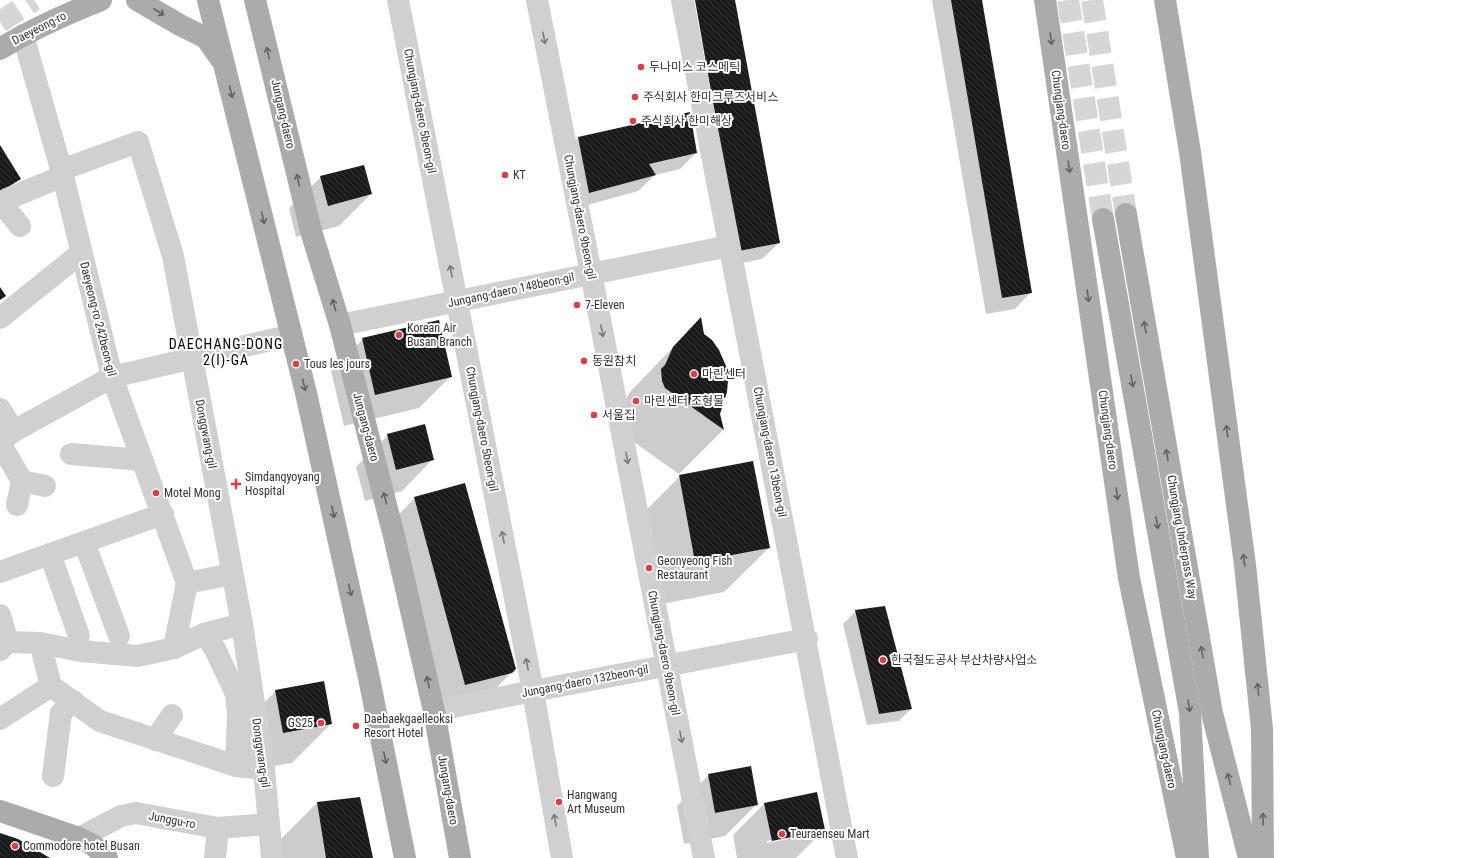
<svg xmlns="http://www.w3.org/2000/svg" width="1472" height="858" viewBox="0 0 1472 858" font-family="'Roboto Condensed','Noto Sans KR',sans-serif">
  <style>
    .shadow { fill: #0003; fill-rule: evenodd }
    .building { fill: url(#building-back-hatch) }
    .lines { fill: none; stroke-linecap: round; stroke-linejoin: round }
    .major-tunnel { stroke: #d6d6d6; stroke-width: 22; stroke-dasharray: 22 11; stroke-linecap: butt }
    .minor { stroke: #d0d0d0; stroke-width: 22 }
    .major { stroke: #ababab; stroke-width: 22 }
    .oneway { stroke: #636363 }
    .oneway2 { stroke: #7a7a7a }
    .poi-dot { fill: #e63946; stroke: #fff; stroke-width: 1.5 }
    .labels { text-anchor: middle; dominant-baseline: central; stroke-width: 4; stroke-linejoin: round; paint-order: stroke }
    .street-label { font-size: 12px; fill: #333; stroke: #fff }
    .poi-label { font-size: 12px; fill: #333; stroke: #fff; text-anchor: start }
    .quarter-label { font-size: 14px; letter-spacing: 1px; fill: #000; stroke: #fff }
  </style>
  <defs>
    <pattern id="building-back-hatch" width="6" height="6" patternUnits="userSpaceOnUse"><rect width="6" height="6" fill="#1a1a1a"/><path d="M-1 5l2 2M0 0l6 6M5-1l2 2" fill="none" stroke="#333"/></pattern>
  </defs>
  <rect width="100%" height="100%" fill="#fff"/>
  <g class="shadow">
    <polygon points="676,0 694,0 739,256 741,256 696,0 734,0 779,243 762,259 723,267"/>
    <polygon points="932,0 981,0 1031,292 1015,309 986,314"/>
    <polygon points="579,137 696,153 680,169 655,175 638,191 573,209 563,154"/>
    <polygon points="321,177 371,194 339,226 296,237 289,208"/>
    <polygon points="700,319 723,430 679,474 621,433 622,408 629,393"/>
    <polygon points="363,339 451,376 419,408 344,426 331,371"/>
    <polygon points="388,435 433,459 402,491 365,501 356,467"/>
    <polygon points="680,476 769,548 724,592 651,606 635,521"/>
    <polygon points="415,498 515,669 491,693 442,708 391,522"/>
    <polygon points="856,611 911,709 899,721 867,725 843,624"/>
    <polygon points="276,691 331,724 292,763 244,771 237,729"/>
    <polygon points="709,775 757,804 725,836 684,844 677,806"/>
    <polygon points="359,798 372,858 275,858 273,847 317,803"/>
    <path d="M764,804L824,830L796,858H737L733,835ZM788,837V839L767,843V841Z"/>
  </g>
  <g class="building">
    <polygon points="695,0 735,0 780,243 739,251"/>
    <polygon points="951,0 982,0 1032,293 1002,298"/>
    <polygon points="690,112 697,153 649,164 656,175 589,193 578,137"/>
    <polygon points="0,145 21,179 0,192"/>
    <polygon points="364,165 372,194 328,206 320,176"/>
    <polygon points="0,287 6,296 0,300"/>
    <polygon points="701,317 704,334 712,340 719,350 726,366 728,380 727,392 720,414 724,430 665,388 662,381 661,369 665,365 673,347"/>
    <polygon points="439,320 452,377 375,395 362,338"/>
    <polygon points="425,424 434,460 396,470 387,434"/>
    <polygon points="753,461 770,548 695,562 679,475"/>
    <polygon points="465,483 516,669 512,673 465,685 414,497"/>
    <polygon points="885,606 912,709 879,714 855,610"/>
    <polygon points="324,681 332,724 283,733 275,690"/>
    <polygon points="751,766 758,805 715,813 708,774"/>
    <polygon points="817,792 825,830 772,841 764,803"/>
    <polygon points="360,797 373,858 326,858 317,802"/>
    <polygon points="0,833 18,839 50,858 0,858"/>
  </g>
  <g class="lines">
    <g class="major-tunnel">
      <polyline points="1068,0 1103,219"/>
      <polyline points="1092,0 1126,214"/>
      <polyline points="0,22 34,0"/>
    </g>
    <g class="minor">
      <polyline points="398,0 533,691 562,858"/>
      <polyline points="537,0 591,273 704,858"/>
      <path d="M682,0C736,286 794,572 847,858"/>
      <polyline points="23,35 63,176 112,377 187,583 174,648"/>
      <polyline points="61,170 138,142 173,256 242,624 264,769 272,858"/>
      <polyline points="20,226 7,210 7,199 63,176"/>
      <polyline points="0,318 81,253"/>
      <polyline points="340,325 729,246"/>
      <polyline points="0,409 14,431"/>
      <polyline points="0,441 14,431 112,377 292,335"/>
      <polyline points="0,443 22,481 17,505"/>
      <polyline points="71,454 142,460"/>
      <polyline points="22,481 45,486"/>
      <polyline points="84,542 119,636"/>
      <polyline points="50,554 79,636"/>
      <polyline points="0,572 163,514"/>
      <polyline points="187,583 232,574"/>
      <polyline points="0,615 8,642"/>
      <polyline points="204,634 215,649 236,694 238,714 236,766"/>
      <polyline points="40,643 51,686"/>
      <polyline points="0,650 8,642 40,643 81,651 138,656 174,648 204,634 242,624"/>
      <polyline points="434,711 533,691 807,639"/>
      <polyline points="0,719 51,686 100,721 236,766 264,769"/>
      <polyline points="155,740 172,715"/>
      <polyline points="53,776 61,713 73,701"/>
      <polyline points="79,838 121,816 136,813 218,828 269,824"/>
      <polyline points="215,858 218,828"/>
    </g>
    <g class="major">
      <polyline points="137,0 180,25 206,38 220,58"/>
      <polyline points="208,0 306,393 369,678 405,858"/>
      <polyline points="255,0 311,231 340,325 394,536 434,711 460,858"/>
      <polyline points="1045,0 1129,578 1187,858"/>
      <polyline points="1165,0 1190,152 1245,565 1262,729 1263,858"/>
      <path d="M0,49C32,29 66,14 101,0"/>
      <polyline points="1126,214 1212,713 1249,858"/>
      <polyline points="1103,219 1190,713 1198,858"/>
      <polyline points="0,811 79,838 93,845 107,858"/>
    </g>
  </g>
  <defs><path id="oneway-shaft" d="M-6 0H5M1.5-3L5.5 0L1.5 3" fill="none" stroke-width="1.6" stroke-linecap="round" stroke-linejoin="round"/></defs>
  <g class="oneway">
    <use href="#oneway-shaft" transform="translate(159 12) rotate(30)"/>
    <use href="#oneway-shaft" transform="translate(1051 39) rotate(82)"/>
    <use href="#oneway-shaft" transform="translate(268 53) rotate(-103)"/>
    <use href="#oneway-shaft" transform="translate(231 92) rotate(76)"/>
    <use href="#oneway-shaft" transform="translate(1069 167) rotate(82)"/>
    <use href="#oneway-shaft" transform="translate(298 180) rotate(-103)"/>
    <use href="#oneway-shaft" transform="translate(263 218) rotate(76)"/>
    <use href="#oneway-shaft" transform="translate(1088 296) rotate(82)"/>
    <use href="#oneway-shaft" transform="translate(334 305) rotate(-107)"/>
    <use href="#oneway-shaft" transform="translate(1145 327) rotate(-100)"/>
    <use href="#oneway-shaft" transform="translate(1132 381) rotate(80)"/>
    <use href="#oneway-shaft" transform="translate(304 385) rotate(76)"/>
    <use href="#oneway-shaft" transform="translate(1227 431) rotate(-98)"/>
    <use href="#oneway-shaft" transform="translate(1167 455) rotate(-100)"/>
    <use href="#oneway-shaft" transform="translate(1117 494) rotate(82)"/>
    <use href="#oneway-shaft" transform="translate(385 498) rotate(-105)"/>
    <use href="#oneway-shaft" transform="translate(333 512) rotate(78)"/>
    <use href="#oneway-shaft" transform="translate(1157 523) rotate(80)"/>
    <use href="#oneway-shaft" transform="translate(1244 560) rotate(-97)"/>
    <use href="#oneway-shaft" transform="translate(350 590) rotate(77)"/>
    <use href="#oneway-shaft" transform="translate(1202 652) rotate(-100)"/>
    <use href="#oneway-shaft" transform="translate(428 682) rotate(-102)"/>
    <use href="#oneway-shaft" transform="translate(1258 689) rotate(-96)"/>
    <use href="#oneway-shaft" transform="translate(1189 706) rotate(80)"/>
    <use href="#oneway-shaft" transform="translate(385 758) rotate(79)"/>
    <use href="#oneway-shaft" transform="translate(1229 779) rotate(-104)"/>
    <use href="#oneway-shaft" transform="translate(1263 819) rotate(-90)"/>
  </g>
  <g class="oneway2">
    <use href="#oneway-shaft" transform="translate(544 38) rotate(79)"/>
    <use href="#oneway-shaft" transform="translate(451 271) rotate(-101)"/>
    <use href="#oneway-shaft" transform="translate(602 331) rotate(79)"/>
    <use href="#oneway-shaft" transform="translate(627 458) rotate(79)"/>
    <use href="#oneway-shaft" transform="translate(503 537) rotate(-101)"/>
    <use href="#oneway-shaft" transform="translate(527 664) rotate(-101)"/>
    <use href="#oneway-shaft" transform="translate(681 737) rotate(79)"/>
    <use href="#oneway-shaft" transform="translate(555 820) rotate(-100)"/>
  </g>
  <g class="poi-dot">
    <circle cx="641" cy="67" r="4"/>
    <circle cx="635" cy="97" r="4"/>
    <circle cx="633" cy="121" r="4"/>
    <circle cx="505" cy="175" r="4"/>
    <circle cx="577" cy="305" r="4"/>
    <circle cx="399" cy="335" r="4"/>
    <circle cx="584" cy="361" r="4"/>
    <circle cx="296" cy="364" r="4"/>
    <circle cx="694" cy="374" r="4"/>
    <circle cx="636" cy="401" r="4"/>
    <circle cx="594" cy="415" r="4"/>
    <path d="M234 478h4v4h4v4h-4v4h-4v-4h-4v-4h4z"/>
    <circle cx="156" cy="493" r="4"/>
    <circle cx="649" cy="568" r="4"/>
    <circle cx="883" cy="660" r="4"/>
    <circle cx="321" cy="723" r="4"/>
    <circle cx="356" cy="726" r="4"/>
    <circle cx="559" cy="802" r="4"/>
    <circle cx="782" cy="834" r="4"/>
    <circle cx="15" cy="846" r="4"/>
  </g>
  <g class="labels">
    <g class="street-label">
      <text transform="translate(39 28) rotate(-27)">Daeyeong-ro</text>
      <text transform="translate(1061 110) rotate(82)">Chungjang-daero</text>
      <text transform="translate(420 111) rotate(79)">Chungjang-daero 5beon-gil</text>
      <text transform="translate(283 114) rotate(77)">Jungang-daero</text>
      <text transform="translate(580 217) rotate(79)">Chungjang-daero 9beon-gil</text>
      <text transform="translate(511 290) rotate(-12)">Jungang-daero 148beon-gil</text>
      <text transform="translate(98 319) rotate(76)">Daeyeong-ro 242beon-gil</text>
      <text transform="translate(366 427) rotate(75)">Jungang-daero</text>
      <text transform="translate(482 429) rotate(79)">Chungjang-daero 5beon-gil</text>
      <text transform="translate(1108 430) rotate(82)">Chungjang-daero</text>
      <text transform="translate(206 434) rotate(79)">Donggwang-gil</text>
      <text transform="translate(770 452) rotate(79)">Chungjang-daero 13beon-gil</text>
      <text transform="translate(1182 537) rotate(80)">Chungjang Underpass Way</text>
      <text transform="translate(664 653) rotate(79)">Chungjang-daero 9beon-gil</text>
      <text transform="translate(585 681) rotate(-11)">Jungang-daero 132beon-gil</text>
      <text transform="translate(1164 749) rotate(78)">Chungjang-daero</text>
      <text transform="translate(261 753) rotate(82)">Donggwang-gil</text>
      <text transform="translate(448 790) rotate(80)">Jungang-daero</text>
      <text transform="translate(172 820) rotate(11)">Junggu-ro</text>
    </g>
    <g class="poi-label">
      <text x="649" y="67">두나미스 코스메틱</text>
      <text x="643" y="97">주식회사 한미크루즈서비스</text>
      <text x="641" y="121">주식회사 한미해상</text>
      <text x="513" y="175">KT</text>
      <text x="585" y="305">7-Eleven</text>
      <text x="407" y="328">Korean Air<tspan x="407" dy="14">Busan Branch</tspan></text>
      <text x="592" y="361">동원참치</text>
      <text x="304" y="364">Tous les jours</text>
      <text x="702" y="374">마린센터</text>
      <text x="644" y="401">마린센터 조형물</text>
      <text x="602" y="415">서울집</text>
      <text x="245" y="477">Simdangyoyang<tspan x="245" dy="14">Hospital</tspan></text>
      <text x="164" y="493">Motel Mong</text>
      <text x="657" y="561">Geonyeong Fish<tspan x="657" dy="14">Restaurant</tspan></text>
      <text x="891" y="660">한국철도공사 부산차량사업소</text>
      <text x="364" y="719">Daebaekgaelleoksi<tspan x="364" dy="14">Resort Hotel</tspan></text>
      <text x="313" y="723" text-anchor="end">GS25</text>
      <text x="567" y="795">Hangwang<tspan x="567" dy="14">Art Museum</tspan></text>
      <text x="790" y="834">Teuraenseu Mart</text>
      <text x="23" y="846">Commodore hotel Busan</text>
    </g>
    <g class="quarter-label">
      <text x="226" y="344">DAECHANG-DONG<tspan x="226" dy="16">2(I)-GA</tspan></text>
    </g>
  </g>
</svg>
